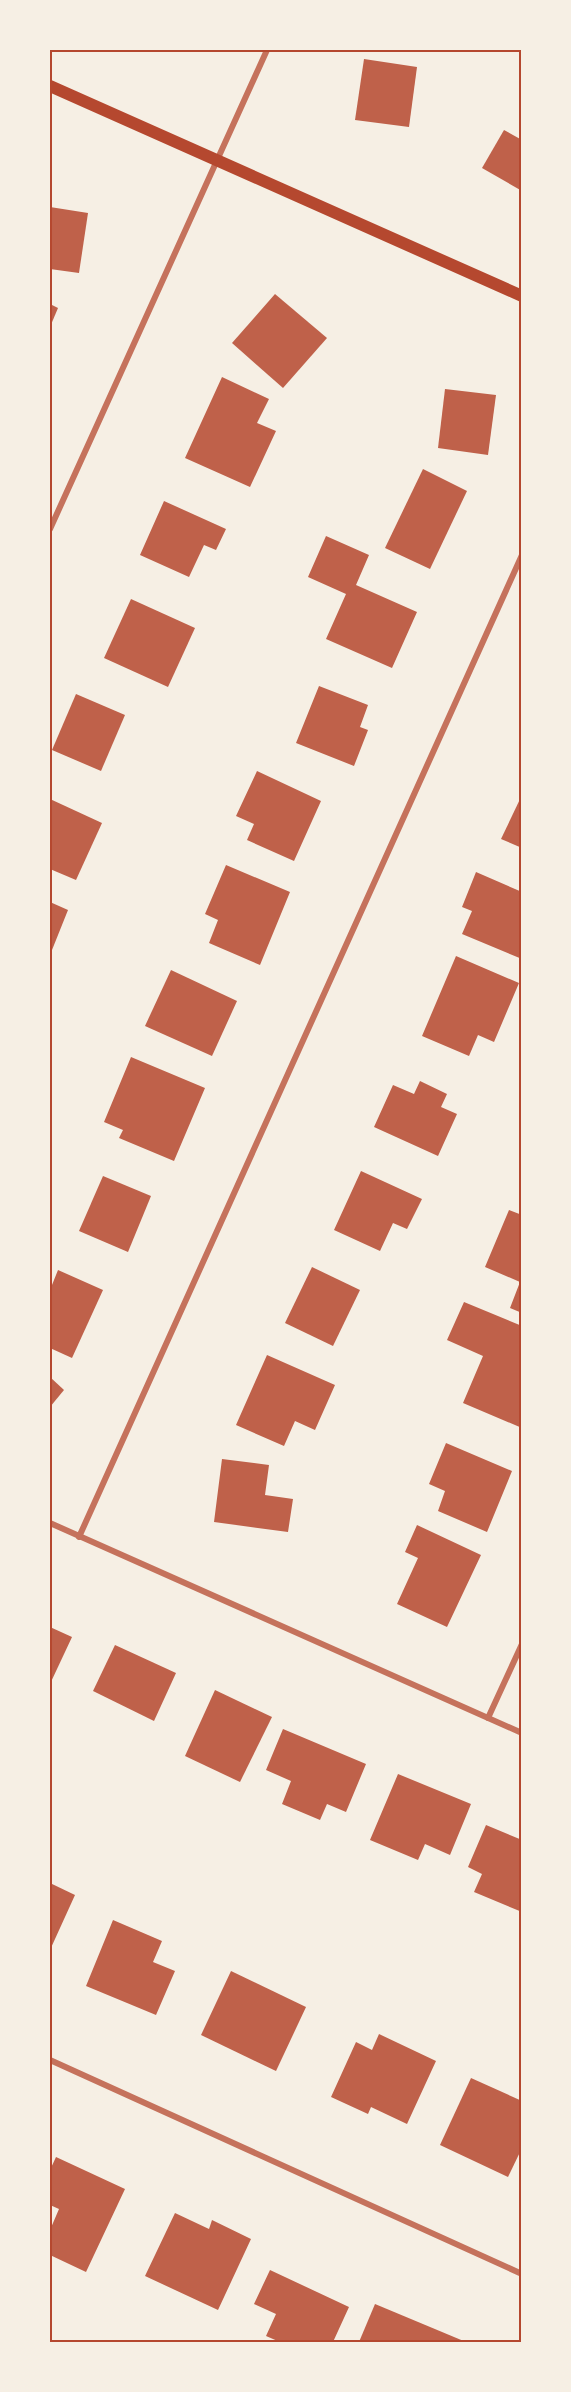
<svg xmlns="http://www.w3.org/2000/svg" width="571" height="2392" viewBox="0 0 571 2392" font-family="'Source Sans 3',sans-serif">
  <style>
    .building { fill: #bf614a }
    .lines { fill: none; stroke-linecap: round; stroke-linejoin: round }
    .minor { stroke: #c5725c; stroke-width: 6 }
    .secondary { stroke: #b5482f; stroke-width: 12 }
    .neatline { fill: none; stroke: #b5482f; stroke-width: 2 }
  </style>
  <rect width="100%" height="100%" fill="#f6efe4"/>
  <g class="building">
    <polygon points="364,59 417,67 409,127 355,120"/>
    <polygon points="504,130 522,140 522,191 482,168"/>
    <polygon points="50,207 88,213 79,273 50,269"/>
    <polygon points="275,294 327,338 283,388 232,343"/>
    <polygon points="50,304 58,308 50,327"/>
    <polygon points="222,377 269,399 257,423 276,431 250,487 185,458"/>
    <polygon points="445,389 496,395 488,455 438,448"/>
    <polygon points="423,469 467,491 430,569 385,548"/>
    <polygon points="164,501 226,529 216,550 204,545 189,577 140,555"/>
    <polygon points="326,536 369,555 356,585 417,612 392,668 326,639 346,594 308,577"/>
    <polygon points="131,599 195,628 168,687 104,658"/>
    <polygon points="319,686 368,705 360,727 368,730 354,766 296,743"/>
    <polygon points="76,694 125,715 101,771 52,750"/>
    <polygon points="257,771 321,801 294,861 247,840 254,824 236,816"/>
    <polygon points="522,795 522,848 501,839"/>
    <polygon points="50,799 102,823 76,880 50,869"/>
    <polygon points="226,865 290,892 260,965 209,943 218,920 205,914"/>
    <polygon points="476,872 522,892 522,959 462,934 472,911 462,907"/>
    <polygon points="50,902 68,910 50,955"/>
    <polygon points="456,956 519,983 494,1042 478,1035 469,1056 422,1036"/>
    <polygon points="171,970 237,1001 212,1056 145,1026"/>
    <polygon points="131,1057 205,1088 174,1161 119,1138 123,1130 104,1122"/>
    <polygon points="420,1081 447,1094 441,1107 457,1114 438,1156 374,1127 393,1085 414,1094"/>
    <polygon points="361,1171 422,1199 407,1229 393,1223 380,1251 334,1230"/>
    <polygon points="103,1176 151,1196 128,1252 79,1231"/>
    <polygon points="509,1210 522,1215 522,1313 510,1308 520,1282 485,1267"/>
    <polygon points="312,1267 360,1290 333,1346 285,1323"/>
    <polygon points="58,1270 103,1290 72,1358 50,1348 50,1290"/>
    <polygon points="464,1302 522,1326 522,1428 463,1403 483,1356 447,1340"/>
    <polygon points="267,1355 335,1385 315,1430 295,1421 284,1446 236,1425"/>
    <polygon points="50,1377 64,1390 50,1407"/>
    <polygon points="446,1443 512,1471 487,1532 438,1511 445,1491 429,1484"/>
    <polygon points="222,1459 269,1465 265,1495 293,1499 288,1532 214,1522"/>
    <polygon points="417,1525 481,1555 447,1627 397,1604 418,1558 405,1552"/>
    <polygon points="50,1627 72,1637 50,1684"/>
    <polygon points="115,1645 176,1673 154,1721 93,1691"/>
    <polygon points="215,1690 272,1717 240,1782 185,1756"/>
    <polygon points="283,1729 366,1764 346,1812 327,1804 320,1820 282,1804 291,1781 266,1770"/>
    <polygon points="398,1774 471,1804 450,1855 425,1844 418,1860 370,1840"/>
    <polygon points="486,1825 522,1840 522,1912 474,1892 482,1874 468,1867"/>
    <polygon points="50,1883 75,1895 50,1950"/>
    <polygon points="113,1920 162,1941 153,1962 175,1971 156,2015 86,1986"/>
    <polygon points="231,1971 306,2007 276,2071 201,2035"/>
    <polygon points="379,2034 436,2061 407,2124 371,2107 368,2114 331,2097 356,2042 372,2050"/>
    <polygon points="471,2078 522,2101 522,2148 508,2177 440,2145"/>
    <polygon points="56,2157 125,2189 86,2272 50,2255 50,2230 59,2209 50,2205 50,2170"/>
    <polygon points="175,2213 209,2229 212,2220 251,2239 218,2310 145,2276"/>
    <polygon points="270,2270 349,2307 333,2342 280,2342 266,2336 276,2314 254,2304"/>
    <polygon points="375,2304 466,2342 359,2342"/>
  </g>
  <g class="lines">
    <g class="minor">
      <polyline points="50,529 267,50"/>
      <polyline points="50,1523 522,1733"/>
      <polyline points="79,1537 522,555"/>
      <polyline points="488,1718 522,1644"/>
      <polyline points="50,2060 522,2274"/>
    </g>
    <polyline class="secondary" points="50,86 522,296"/>
  </g>
  <rect width="571" height="2392" fill="none" stroke="#f6efe4" stroke-width="102"/>
  <rect x="51" y="51" width="469" height="2290" class="neatline"/>
</svg>
